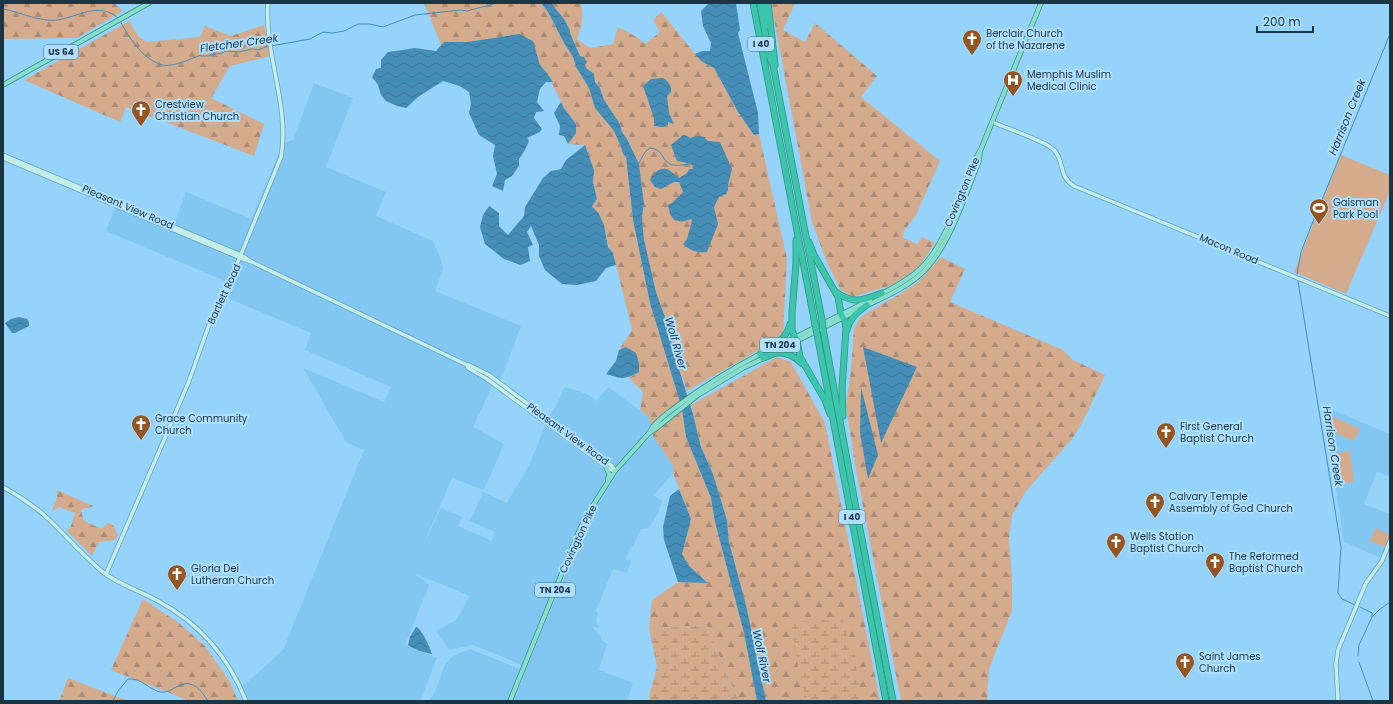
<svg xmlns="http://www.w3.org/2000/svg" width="1393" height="704" viewBox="0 0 1393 704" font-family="Poppins,sans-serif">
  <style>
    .built { fill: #82c7f1 }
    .forest { fill: url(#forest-firs) }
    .wetland { fill: url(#wetland-marsh) }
    .park { fill: #d5ab8e }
    .water { fill: url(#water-waves) }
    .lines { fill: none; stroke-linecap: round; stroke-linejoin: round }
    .stream { stroke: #458eb7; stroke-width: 1 }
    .secondary-casing { stroke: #629fc4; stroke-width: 5 }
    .primary-casing { stroke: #309386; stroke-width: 5.5 }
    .motorway-casing { stroke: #309386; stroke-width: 7 }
    .secondary { stroke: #c4eee6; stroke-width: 3.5 }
    .primary { stroke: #8adccc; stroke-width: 4 }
    .motorway { stroke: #3cc5aa; stroke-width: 5.5 }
    .motorway-bridge-casing { stroke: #309386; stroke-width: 7; stroke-linecap: butt }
    .motorway-bridge { stroke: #3cc5aa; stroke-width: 5.5 }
    .labels { text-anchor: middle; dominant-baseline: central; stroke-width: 4; stroke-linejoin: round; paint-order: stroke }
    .shield { fill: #aedffe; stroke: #47687c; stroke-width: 1 }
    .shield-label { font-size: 9px; font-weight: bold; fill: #1b3544 }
    .poi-label { font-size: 10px; fill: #1b3544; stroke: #aedffe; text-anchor: start }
    .street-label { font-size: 10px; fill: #1b3544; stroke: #aedffe }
    .water-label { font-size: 11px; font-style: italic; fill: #153648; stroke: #aedffe }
  </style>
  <defs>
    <pattern id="forest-firs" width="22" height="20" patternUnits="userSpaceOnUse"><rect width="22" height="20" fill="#d5ab8e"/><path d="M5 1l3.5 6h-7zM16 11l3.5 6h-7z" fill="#ac8c76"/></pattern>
    <pattern id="wetland-marsh" width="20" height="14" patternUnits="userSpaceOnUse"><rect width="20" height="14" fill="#d5ab8e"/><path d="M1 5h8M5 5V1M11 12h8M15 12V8" fill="none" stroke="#ac8c76"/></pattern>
    <pattern id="water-waves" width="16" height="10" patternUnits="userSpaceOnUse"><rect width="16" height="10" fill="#458eb7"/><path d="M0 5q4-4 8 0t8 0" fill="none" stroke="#397596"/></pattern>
  </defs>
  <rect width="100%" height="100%" fill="#95d3fa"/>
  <g class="built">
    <polygon points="314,83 353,98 326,167 386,192 376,216 433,241 440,257 443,269 435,291 521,326 501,379 492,386 473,427 504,444 484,490 452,478 421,551 441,508 462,517 458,526 492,541 495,532 470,521 483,492 507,503 530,463 545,426 609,473 588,510 522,665 473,645 449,650 436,631 456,620 470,596 414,573 429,585 405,645 437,658 420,701 248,701 242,687 283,650 364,450 346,442 303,368 384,402 391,387 305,350 311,333 220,295 225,281 106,231 118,200 174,224 186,192 251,219 283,143 293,140"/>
    <polygon points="565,387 587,394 597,401 608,387 649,417 651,425 617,468 549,416 556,406"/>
    <polygon points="1323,406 1390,434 1390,477 1377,472 1364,504 1390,514 1390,535 1381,558 1344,542"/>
    <polygon points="653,436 673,466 673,473 654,495 663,502 658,510 659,511 649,528 641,529 633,546 631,547 626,559 631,561 627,573 613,569 596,611 598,613 596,620 599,626 598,628 592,626 601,637 601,640 607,644 599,670 633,683 627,701 513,701 572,558 592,513 624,464 644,443"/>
    <polygon points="470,649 520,669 507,701 430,701 439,682 444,666 453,656"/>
  </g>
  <g class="forest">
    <polygon points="3,3 114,3 123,11 77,38 3,39"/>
    <path d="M424,3H541L548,12L564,43L573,57L576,67L589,88L595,108L614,131L621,147L623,154L626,157L633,220L650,303L682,409L686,437L711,498L715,522L744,633L757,701H739L706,625L649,629L652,600L678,582H708L689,566L682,554L691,519L673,473V466L653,436L649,417L640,410L643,392L629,378L639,372L626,347L619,350L632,330L613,253C606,245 607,236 604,226C601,218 597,212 592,206L597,199L593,182L594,170L585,145L568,144L576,133V124L564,108L547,73L540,65L537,56L519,34L467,42H444L441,45Z"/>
    <path d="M551,3H581C584,17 582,26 577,39L590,48L613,44L618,27L637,37L645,44L660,32L653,20L661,12L701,61L714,68L738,112L754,135L759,134L787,259L783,332L773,342L687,391L674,353L670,331L656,292L644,240L642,217L644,204L639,164L627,139L622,132L620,124L604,100L600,88L590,71L586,68L570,33C571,24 556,11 551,3Z"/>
    <polygon points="771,3 795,3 783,30 805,42 815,23 877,76 861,97 940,161 916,215 904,231 903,238 917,244 922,237 935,243 918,268 892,285 853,297 841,290 827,263 812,222"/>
    <polygon points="129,21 139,37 147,42 200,37 205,26 231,36 264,25 270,56 230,66 211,98 264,124 254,156 126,107 120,122 24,80"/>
    <polygon points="941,257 965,269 950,302 1063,350 1073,360 1105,375 1083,421 1072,439 1026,491 1012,515 1009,538 1012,578 1012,611 989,669 987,701 901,701 855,465 846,405 851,370 854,328 861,317 880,305 900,294 919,281"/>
    <polygon points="777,357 791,362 825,423 880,701 766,701 746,605 729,542 727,520 713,474 701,447 691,405"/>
    <polygon points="57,490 93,506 89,508 84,508 81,511 84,521 102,529 107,523 113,525 118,535 115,540 99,542 92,556 67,531 71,526 75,513 59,507 51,512 57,498"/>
    <polygon points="143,599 179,623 205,646 230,682 238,701 190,701 111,670"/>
    <polygon points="68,678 128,701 59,701"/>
  </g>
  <g class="wetland">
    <polygon points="842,619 854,654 862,701 808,701 801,685 791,622"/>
    <polygon points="706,625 739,701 649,701 649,697 657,666 649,629"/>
  </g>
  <g class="park">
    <polygon points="1341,155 1390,175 1390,191 1346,294 1294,272"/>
    <polygon points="1332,416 1360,429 1354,441 1326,429"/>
    <polygon points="1350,451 1354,482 1337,484 1332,454"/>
    <polygon points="1376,528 1390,535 1385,547 1370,541"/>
  </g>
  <g class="water">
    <polygon points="541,3 551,3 564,19 570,30 570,33 580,56 584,57 587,62 585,65 586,68 594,74 595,82 600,88 604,100 620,124 622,132 627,139 639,164 644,204 642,217 644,240 656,292 670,331 674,353 693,414 701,447 713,474 727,520 729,542 746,605 766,701 757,701 744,633 715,522 711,498 686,437 682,409 650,303 633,220 626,157 623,154 621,147 614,131 595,108 589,88 576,67 573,57 564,43 548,12"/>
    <polygon points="709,3 736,3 740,30 738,33 758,113 759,134 754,135 738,112 714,68 701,61 695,54 702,51 710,51 711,43 703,26 701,11"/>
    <polygon points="519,34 533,41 540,65 547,73 553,82 546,82 540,89 537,102 544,111 536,112 534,118 542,129 540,132 527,138 529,141 525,150 519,159 519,166 512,176 505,180 503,191 492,186 497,174 493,156 495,145 479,135 469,113 471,104 469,92 460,86 443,81 418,97 406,108 397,106 386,101 381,95 378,85 372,77 376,69 381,68 381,60 388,52 402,50 415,48 436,51 444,42 467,42"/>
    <path d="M663,78C668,81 672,86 671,92L667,96L669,113L674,124L668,122V125L662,127L654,126V118L643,86L651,79Z"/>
    <polygon points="561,102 564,108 576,124 576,133 568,144 564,136 559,135 560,126 554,113"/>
    <path d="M683,135H685L690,138L696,136L706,137L705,139L708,141L720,142L732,169L728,185V190L726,194L719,197L714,207L718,224L707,252C696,253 691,251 683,244L687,239L692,221L691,219C684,222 681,222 674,220L670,214L668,205L672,203L683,192L679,182H674L661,189L655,187L650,180C653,173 661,166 669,170C672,172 675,175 679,178L687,173L689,169H693L692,164L677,161L671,145Z"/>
    <polygon points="585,145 594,170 593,182 597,199 592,206 599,214 604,225 608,247 613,253 616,265 606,268 596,281 577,285 562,284 545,270 539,256 539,245 531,226 527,232 533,245 528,247 530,261 521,265 504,259 485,244 480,227 483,215 489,206 499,213 499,226 508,235 524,216 525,207 543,178 551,171 561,169 566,160"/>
    <polygon points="19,317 27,319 29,322 29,326 15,333 12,333 5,323 11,319"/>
    <path d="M626,347L636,353L639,363V372C625,380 621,379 606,374L616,361L619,350Z"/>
    <polygon points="863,347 917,367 881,443"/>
    <polygon points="861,387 878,455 868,479 860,433"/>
    <polygon points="679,489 691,519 682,554 689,566 708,583 678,582 664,540 663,527 670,496"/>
    <path d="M416,627C422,629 430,648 432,654C425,653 413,649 408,645L410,637Z"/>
  </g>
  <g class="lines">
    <g class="stream">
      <path d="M3,9C21,12 38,22 57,20C78,17 99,1 118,18"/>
      <path d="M120,21C129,37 141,57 159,64C170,69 190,59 201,55V56H210L211,54L214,55L216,53L221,54L225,51L239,52L252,49L258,50L268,46"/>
      <polyline points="271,46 310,39 323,32 333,33 344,31 358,24 370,24 383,27 415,15 461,10 467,11 497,3"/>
      <path d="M638,165L645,152L650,148C663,149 661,159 670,164C677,167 685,164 693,164"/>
      <polyline points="1297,274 1301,252 1310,229 1390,34"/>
      <polyline points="1298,281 1341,547 1338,593 1342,599 1355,605"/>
      <polyline points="1372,617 1379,610 1390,602"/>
      <polyline points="1358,656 1359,645 1372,617 1372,613 1360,607"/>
      <polyline points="1359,662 1373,701"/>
      <path d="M113,701L118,691L128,679C142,678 148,689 160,692C168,693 172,689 178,686C193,679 200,689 208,701"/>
    </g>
    <defs>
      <g id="secondary">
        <path d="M992,122C1005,128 1046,141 1054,150C1065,162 1058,176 1074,186L1390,316"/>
        <polyline points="3,155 241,255 249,260"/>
        <polyline points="3,158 243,259 252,262 467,365 469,365 489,375 612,466 615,471"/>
        <polyline points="467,365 468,368 487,379 609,469 615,471"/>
        <path d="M3,487C17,495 31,504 43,514C64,533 82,555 104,573C120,585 140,591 158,601C199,623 229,658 246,701"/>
        <path d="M106,574L164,440L189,381L209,325L228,286L281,157C290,106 264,54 268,3"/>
        <polyline points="1338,701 1336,664 1338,650 1366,583 1382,561 1390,541"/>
      </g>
      <g id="primary">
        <polyline points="3,85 149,3"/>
        <path d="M881,294C895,287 908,280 920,269C946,245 961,192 975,160L981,149L1041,3"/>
        <path d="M866,306C886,296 908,287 924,271C950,245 965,195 979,161L980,153"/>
        <polyline points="776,347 870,300"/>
        <polyline points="775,352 858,310"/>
        <polyline points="649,433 654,430 698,395 743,368 766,357"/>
        <polyline points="606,467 609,474 608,480"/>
        <path d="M510,701L577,536L585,518L615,471L649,433C654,423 664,416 673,409C701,388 731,369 762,353"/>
      </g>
      <g id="motorway">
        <polyline points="753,3 815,324"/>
        <polyline points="760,3 769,56 773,65 822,320"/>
        <polyline points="764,3 768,26"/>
        <polyline points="768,3 775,65"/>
        <polyline points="796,240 796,263 792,313 792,331 797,340 800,357 825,400 830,414"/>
        <polyline points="809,242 814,255 838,297 841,314 845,322 846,329 842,388 843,416"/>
        <path d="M836,292C854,305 863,300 882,293"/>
        <polyline points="823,329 855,503 893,701"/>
        <path d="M847,330C850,318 857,312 867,305"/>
        <polyline points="817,334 886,701"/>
        <path d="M760,354C774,346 786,340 790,324"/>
        <path d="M763,358C767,357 772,354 776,353C785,352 795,356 801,363"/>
      </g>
    </defs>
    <use href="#secondary" class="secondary-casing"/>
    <use href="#primary" class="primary-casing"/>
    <use href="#motorway" class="motorway-casing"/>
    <use href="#secondary" class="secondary"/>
    <use href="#primary" class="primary"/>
    <use href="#motorway" class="motorway"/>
    <defs>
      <g id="motorway-bridge">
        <polyline points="822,320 823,329"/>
        <polyline points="815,324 817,334"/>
      </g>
    </defs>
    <use href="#motorway-bridge" class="motorway-bridge-casing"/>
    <use href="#motorway-bridge" class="motorway-bridge"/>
  </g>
  <defs>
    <symbol id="church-pin" viewBox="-11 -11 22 30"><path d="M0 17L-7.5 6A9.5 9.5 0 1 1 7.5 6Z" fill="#965520" stroke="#aedffe"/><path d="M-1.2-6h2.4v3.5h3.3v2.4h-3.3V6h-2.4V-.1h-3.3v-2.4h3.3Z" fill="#fff"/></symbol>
    <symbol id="hospital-pin" viewBox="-11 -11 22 30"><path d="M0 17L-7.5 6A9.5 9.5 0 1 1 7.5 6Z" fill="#965520" stroke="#aedffe"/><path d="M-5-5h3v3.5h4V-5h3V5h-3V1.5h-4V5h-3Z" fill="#fff"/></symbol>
    <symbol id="stadium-pin" viewBox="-11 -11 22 30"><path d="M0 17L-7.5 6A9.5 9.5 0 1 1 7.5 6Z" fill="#965520" stroke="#aedffe"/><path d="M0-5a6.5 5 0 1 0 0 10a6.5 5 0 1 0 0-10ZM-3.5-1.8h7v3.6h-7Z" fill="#fff"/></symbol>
  </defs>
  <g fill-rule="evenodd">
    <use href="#church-pin" x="961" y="28" width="22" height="30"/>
    <use href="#hospital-pin" x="1002" y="69" width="22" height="30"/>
    <use href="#church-pin" x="130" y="99" width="22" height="30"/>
    <use href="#stadium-pin" x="1308" y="197" width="22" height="30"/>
    <use href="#church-pin" x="130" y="413" width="22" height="30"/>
    <use href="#church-pin" x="1155" y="421" width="22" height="30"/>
    <use href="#church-pin" x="1144" y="491" width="22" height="30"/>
    <use href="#church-pin" x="1105" y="531" width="22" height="30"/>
    <use href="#church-pin" x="1204" y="551" width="22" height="30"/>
    <use href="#church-pin" x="166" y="563" width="22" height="30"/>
    <use href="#church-pin" x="1174" y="651" width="22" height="30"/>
  </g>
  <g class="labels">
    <g class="shield">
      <rect x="748" y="37" width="26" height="14" rx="3"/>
      <rect x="44" y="45" width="34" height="14" rx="3"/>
      <rect x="760" y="338" width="40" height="14" rx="3"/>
      <rect x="839" y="510" width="26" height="14" rx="3"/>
      <rect x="535" y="583" width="40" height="14" rx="3"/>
    </g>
    <g class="shield-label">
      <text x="761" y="44">I 40</text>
      <text x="61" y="52">US 64</text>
      <text x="780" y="345">TN 204</text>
      <text x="852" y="517">I 40</text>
      <text x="555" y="590">TN 204</text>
    </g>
    <g class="poi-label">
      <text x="986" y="33">Berclair Church<tspan x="986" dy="12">of the Nazarene</tspan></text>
      <text x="1027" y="74">Memphis Muslim<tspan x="1027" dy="12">Medical Clinic</tspan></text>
      <text x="155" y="104">Crestview<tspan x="155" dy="12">Christian Church</tspan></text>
      <text x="1333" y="202">Gaisman<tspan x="1333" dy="12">Park Pool</tspan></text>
      <text x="155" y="418">Grace Community<tspan x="155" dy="12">Church</tspan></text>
      <text x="1180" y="426">First General<tspan x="1180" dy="12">Baptist Church</tspan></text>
      <text x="1169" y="496">Calvary Temple<tspan x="1169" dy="12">Assembly of God Church</tspan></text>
      <text x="1130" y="536">Wells Station<tspan x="1130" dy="12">Baptist Church</tspan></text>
      <text x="1229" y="556">The Reformed<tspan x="1229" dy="12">Baptist Church</tspan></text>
      <text x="191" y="568">Gloria Dei<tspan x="191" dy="12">Lutheran Church</tspan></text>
      <text x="1199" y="656">Saint James<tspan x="1199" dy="12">Church</tspan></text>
    </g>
    <g class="street-label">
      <text transform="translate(962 192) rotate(-67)">Covington Pike</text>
      <text transform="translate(128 207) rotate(23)">Pleasant View Road</text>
      <text transform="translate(1229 249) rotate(23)">Macon Road</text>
      <text transform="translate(224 294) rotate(-65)">Bartlett Road</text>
      <text transform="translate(568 434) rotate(36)">Pleasant View Road</text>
      <text transform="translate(578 539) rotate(-65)">Covington Pike</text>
    </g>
    <g class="water-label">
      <text transform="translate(239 43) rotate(-8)">Fletcher Creek</text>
      <text transform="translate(1347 117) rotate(-68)">Harrison Creek</text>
      <text transform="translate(676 343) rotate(74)">Wolf River</text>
      <text transform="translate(1333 446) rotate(81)">Harrison Creek</text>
      <text transform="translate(762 656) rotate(78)">Wolf River</text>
    </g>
  </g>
  <rect width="1393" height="704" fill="none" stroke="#1b3544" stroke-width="8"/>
  <path d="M1257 26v6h56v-6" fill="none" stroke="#1b3544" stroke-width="2"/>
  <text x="1263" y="26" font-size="12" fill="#1b3544" stroke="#aedffe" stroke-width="3" paint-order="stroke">200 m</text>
</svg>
